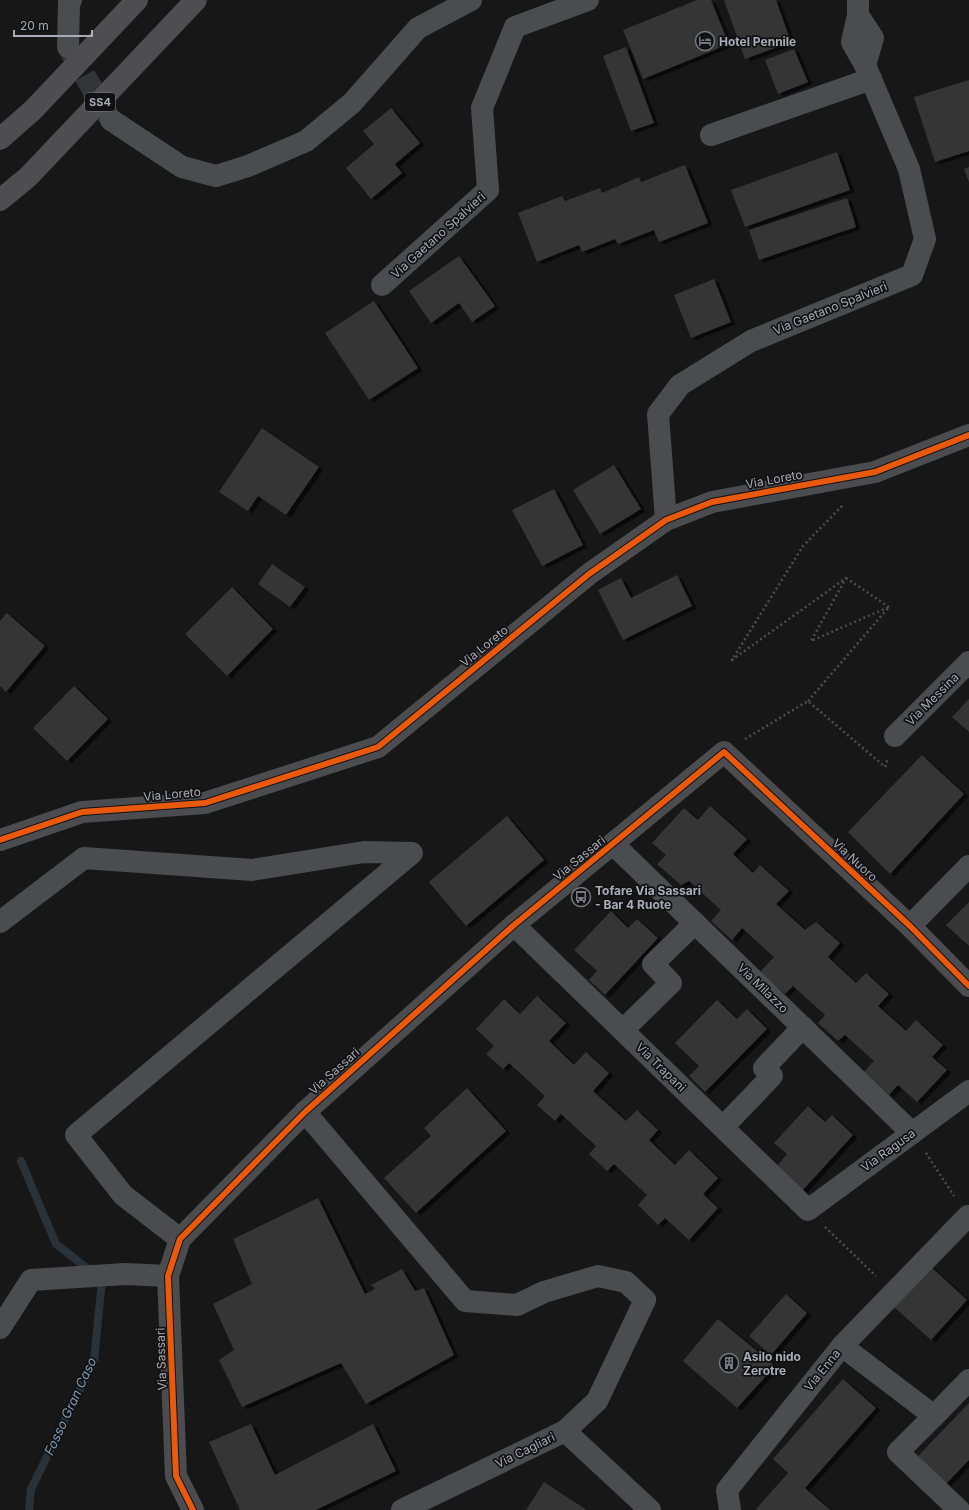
<svg xmlns="http://www.w3.org/2000/svg" width="969" height="1510" viewBox="0 0 969 1510" font-family="Inter,sans-serif">
  <style>
    .lines { fill: none; stroke-linecap: round; stroke-linejoin: round }
    .stream { stroke: #2a3239; stroke-width: 8 }
    .building { fill: #353536; filter: url(#shadow) }
    .minor-tunnel { stroke: #343537; stroke-width: 22; stroke-dasharray: 22 11; stroke-linecap: butt }
    .path { stroke: #4d4e52; stroke-width: 2.5; stroke-dasharray: 2 3; stroke-linecap: butt }
    .minor { stroke: #4b4c50; stroke-width: 22 }
    .highway { stroke: #4e4e51; stroke-width: 22 }
    .cycleway-casing { stroke: #111113; stroke-width: 8 }
    .cycleway { stroke: #e8590c; stroke-width: 6 }
    .labels { text-anchor: middle; dominant-baseline: central; stroke-width: 3.5; stroke-linejoin: round; paint-order: stroke }
    .shield { fill: #111113; stroke: #7b7e86; stroke-width: 1 }
    .shield-label { font-size: 11px; font-weight: bold; fill: #a8adb8 }
    .poi-label { font-size: 12px; font-weight: bold; fill: #a8adb8; stroke: #111113; text-anchor: start }
    .street-label { font-size: 12px; fill: #a8adb8; stroke: #111113 }
    .water-label { font-size: 13px; font-style: italic; fill: #7f9bb3; stroke: #111113 }
  </style>
  <defs>
    <filter id="shadow"><feDropShadow dx="4.5" dy="2.5" stdDeviation="0" flood-color="#0009"/></filter>
  </defs>
  <rect width="100%" height="100%" fill="#171717"/>
  <g class="lines">
    <polyline class="stream" points="21,1161 56,1244 102,1280 94,1361 31,1489 29,1510"/>
  </g>
  <g class="building">
    <polygon points="697,0 711,0 729,44 643,79 623,30"/>
    <polygon points="724,0 776,0 791,42 745,59"/>
    <polygon points="626,47 654,123 631,131 603,56"/>
    <polygon points="794,49 808,82 778,94 765,60"/>
    <polygon points="969,80 969,151 935,162 914,97"/>
    <polygon points="391,108 420,143 395,164 402,173 371,199 346,168 374,144 363,131"/>
    <polygon points="837,152 850,190 745,227 731,190"/>
    <polygon points="685,165 708,223 659,242 654,230 618,244 615,239 582,252 579,245 537,262 518,213 562,196 565,201 600,188 602,193 639,177 641,182"/>
    <polygon points="969,167 969,182 964,169"/>
    <polygon points="847,198 856,227 759,260 749,230"/>
    <polygon points="459,256 495,306 472,322 459,303 431,323 409,291"/>
    <polygon points="714,279 731,322 691,338 674,295"/>
    <polygon points="374,301 418,368 369,400 325,333"/>
    <polygon points="262,428 319,467 286,515 258,496 248,511 219,492"/>
    <polygon points="614,465 641,509 600,534 573,490"/>
    <polygon points="554,489 583,545 542,566 512,510"/>
    <polygon points="272,564 305,587 290,607 258,584"/>
    <polygon points="677,575 692,606 623,640 598,590 621,578 631,598"/>
    <polygon points="232,587 273,629 227,676 185,634"/>
    <polygon points="7,613 45,646 6,692 0,686 0,621"/>
    <polygon points="74,686 108,719 67,761 33,728"/>
    <polygon points="969,699 969,732 952,717"/>
    <polygon points="922,755 964,794 890,874 848,832"/>
    <polygon points="710,806 747,839 733,854 753,873 760,865 789,891 776,904 805,930 816,922 840,943 828,957 856,983 866,973 889,994 878,1006 906,1031 916,1020 943,1045 932,1057 947,1070 917,1102 898,1085 889,1095 864,1072 874,1061 845,1035 838,1041 818,1023 825,1015 793,986 785,994 760,972 774,957 742,928 732,940 711,921 721,910 689,881 681,885 657,864 666,855 652,843 684,808 698,820"/>
    <polygon points="507,816 544,860 466,926 429,882"/>
    <polygon points="969,902 969,946 946,925"/>
    <polygon points="611,911 628,928 637,919 658,938 605,995 589,980 597,971 574,950"/>
    <polygon points="537,996 566,1023 549,1041 574,1065 586,1052 609,1073 593,1091 626,1121 637,1110 658,1130 649,1140 675,1165 689,1150 718,1178 703,1194 718,1208 689,1240 665,1218 658,1225 638,1205 647,1195 614,1164 607,1171 589,1154 596,1146 561,1114 555,1121 537,1105 545,1096 509,1063 503,1069 486,1054 494,1046 476,1029 504,999 520,1014"/>
    <polygon points="717,1000 737,1019 747,1009 767,1029 705,1092 689,1076 699,1066 675,1043"/>
    <polygon points="467,1088 506,1131 416,1213 384,1178 431,1136 424,1128"/>
    <polygon points="808,1106 825,1122 832,1115 853,1135 802,1191 776,1167 787,1154 774,1143"/>
    <polygon points="318,1198 365,1294 375,1289 371,1285 402,1269 415,1291 424,1288 454,1355 366,1404 341,1363 242,1407 219,1360 234,1350 213,1304 252,1284 233,1239"/>
    <polygon points="930,1266 967,1300 931,1340 893,1306"/>
    <polygon points="786,1294 807,1313 771,1355 749,1336"/>
    <polygon points="718,1319 775,1366 737,1408 683,1361"/>
    <polygon points="843,1379 876,1408 805,1488 830,1510 758,1510 756,1509 788,1473 773,1459"/>
    <polygon points="969,1403 969,1460 946,1484 918,1456"/>
    <polygon points="251,1424 275,1475 373,1424 396,1471 316,1510 240,1510 209,1442"/>
    <polygon points="544,1482 587,1510 526,1510"/>
  </g>
  <g class="lines">
    <polyline class="minor-tunnel" points="68,47 109,117"/>
    <g class="path">
      <polyline points="846,578 889,607"/>
      <polyline points="808,701 889,607 811,641 846,578 732,660 803,546 844,504"/>
      <polyline points="745,739 808,701 885,767 888,758"/>
      <polyline points="926,1153 954,1196"/>
      <polyline points="825,1227 876,1276"/>
    </g>
    <g class="minor">
      <polyline points="858,15 873,38 865,65"/>
      <polyline points="68,47 69,3 71,0"/>
      <polyline points="111,120 182,167 216,176 248,166 306,141 352,103 418,28 471,0"/>
      <polyline points="711,135 871,79"/>
      <polyline points="382,285 488,190 482,108 515,27 588,0"/>
      <polyline points="666,520 658,414 680,385 751,341 912,275 925,239 909,169 865,65 852,42 858,15 858,0"/>
      <polyline points="895,736 969,662"/>
      <polyline points="0,840 82,812 205,803 378,747 589,574 666,520 712,502 875,472 969,435"/>
      <polyline points="613,844 912,1133"/>
      <polyline points="0,922 84,858 252,870 364,852 412,853 76,1135 123,1195 180,1239"/>
      <polyline points="514,925 808,1210 969,1091"/>
      <polyline points="910,926 969,866"/>
      <polyline points="623,1030 671,983 653,964 695,923"/>
      <polyline points="305,1112 465,1301 517,1305 544,1292 598,1276 626,1282 645,1300 597,1401 565,1431"/>
      <polyline points="723,1127 772,1076 764,1068 803,1027"/>
      <polyline points="0,1328 31,1280 125,1274 168,1276"/>
      <polyline points="842,1346 968,1216 969,1218"/>
      <polyline points="934,1416 898,1452 959,1510"/>
      <polyline points="193,1510 176,1476 168,1276 180,1239 305,1112 514,925 724,752 910,926 969,986"/>
      <polyline points="402,1510 565,1431 650,1510"/>
      <polyline points="730,1510 727,1490 842,1346 934,1416 969,1380"/>
    </g>
    <g class="highway">
      <polyline points="0,139 33,110 137,0"/>
      <polyline points="0,200 28,177 196,0"/>
    </g>
    <defs>
      <g id="cycleway">
        <polyline points="0,840 82,812 205,803 378,747 589,574 666,520 712,502 875,472 969,435"/>
        <polyline points="193,1510 176,1476 168,1276 180,1239 305,1112 514,925 724,752 910,926 969,986"/>
      </g>
    </defs>
    <use href="#cycleway" class="cycleway-casing"/>
    <use href="#cycleway" class="cycleway"/>
  </g>
  <defs>
    <symbol id="hotel-ring" viewBox="-11 -11 22 22"><circle r="9.5" fill="#111113" stroke="#757880" stroke-width="1.5"/><path d="M-6-4.5h1.5V1H6V5H4.5V3h-9V5H-6ZM-4 0a1.8 1.8 0 1 1 3.6 0ZM.5 0V-2.5h3Q6-2.5 6 0Z" fill="#757880"/></symbol>
    <symbol id="bus-ring" viewBox="-11 -11 22 22"><circle r="9.5" fill="#111113" stroke="#757880" stroke-width="1.5"/><path d="M-5-6H5V4H4V6H2V4H-2V6H-4V4H-5ZM-3.5-4V0h7V-4ZM-3.5 1.2v1.5H-2V1.2ZM2 1.2v1.5H3.5V1.2Z" fill="#757880"/></symbol>
    <symbol id="building-ring" viewBox="-11 -11 22 22"><circle r="9.5" fill="#111113" stroke="#757880" stroke-width="1.5"/><path d="M-4-6H4V6H1V3H-1V6H-4ZM-2.5-4.3h1.7v1.8h-1.7ZM.8-4.3h1.7v1.8H.8ZM-2.5-1h1.7V.8h-1.7ZM.8-1h1.7V.8H.8Z" fill="#757880"/></symbol>
  </defs>
  <g fill-rule="evenodd">
    <use href="#hotel-ring" x="694" y="30" width="22" height="22"/>
    <use href="#bus-ring" x="570" y="886" width="22" height="22"/>
    <use href="#building-ring" x="718" y="1352" width="22" height="22"/>
  </g>
  <g class="labels">
    <rect class="shield" x="85" y="93" width="30" height="18" rx="3"/>
    <g class="shield-label">
      <text x="100" y="102">SS4</text>
    </g>
    <g class="poi-label">
      <text x="719" y="41">Hotel Pennile</text>
      <text x="595" y="890">Tofare Via Sassari<tspan x="595" dy="14">- Bar 4 Ruote</tspan></text>
      <text x="743" y="1356">Asilo nido<tspan x="743" dy="14">Zerotre</tspan></text>
    </g>
    <g class="street-label">
      <text transform="translate(438 235) rotate(-42)">Via Gaetano Spalvieri</text>
      <text transform="translate(830 308) rotate(-22)">Via Gaetano Spalvieri</text>
      <text transform="translate(774 479) rotate(-10)">Via Loreto</text>
      <text transform="translate(484 646) rotate(-39)">Via Loreto</text>
      <text transform="translate(932 699) rotate(-45)">Via Messina</text>
      <text transform="translate(172 794) rotate(-5)">Via Loreto</text>
      <text transform="translate(579 858) rotate(-39)">Via Sassari</text>
      <text transform="translate(855 860) rotate(43)">Via Nuoro</text>
      <text transform="translate(763 988) rotate(44)">Via Milazzo</text>
      <text transform="translate(661 1067) rotate(44)">Via Trapani</text>
      <text transform="translate(334 1071) rotate(-42)">Via Sassari</text>
      <text transform="translate(888 1150) rotate(-36)">Via Ragusa</text>
      <text transform="translate(161 1359) rotate(-92)">Via Sassari</text>
      <text transform="translate(822 1370) rotate(-51)">Via Enna</text>
      <text transform="translate(525 1450) rotate(-26)">Via Cagliari</text>
    </g>
    <g class="water-label">
      <text transform="translate(70 1406) rotate(-65)">Fosso Gran Caso</text>
    </g>
  </g>
  <path d="M14 30v6h78v-6" fill="none" stroke="#a8adb8" stroke-width="2"/>
  <text x="20" y="30" font-size="12" fill="#a8adb8" stroke="#111113" stroke-width="3" paint-order="stroke">20 m</text>
</svg>
